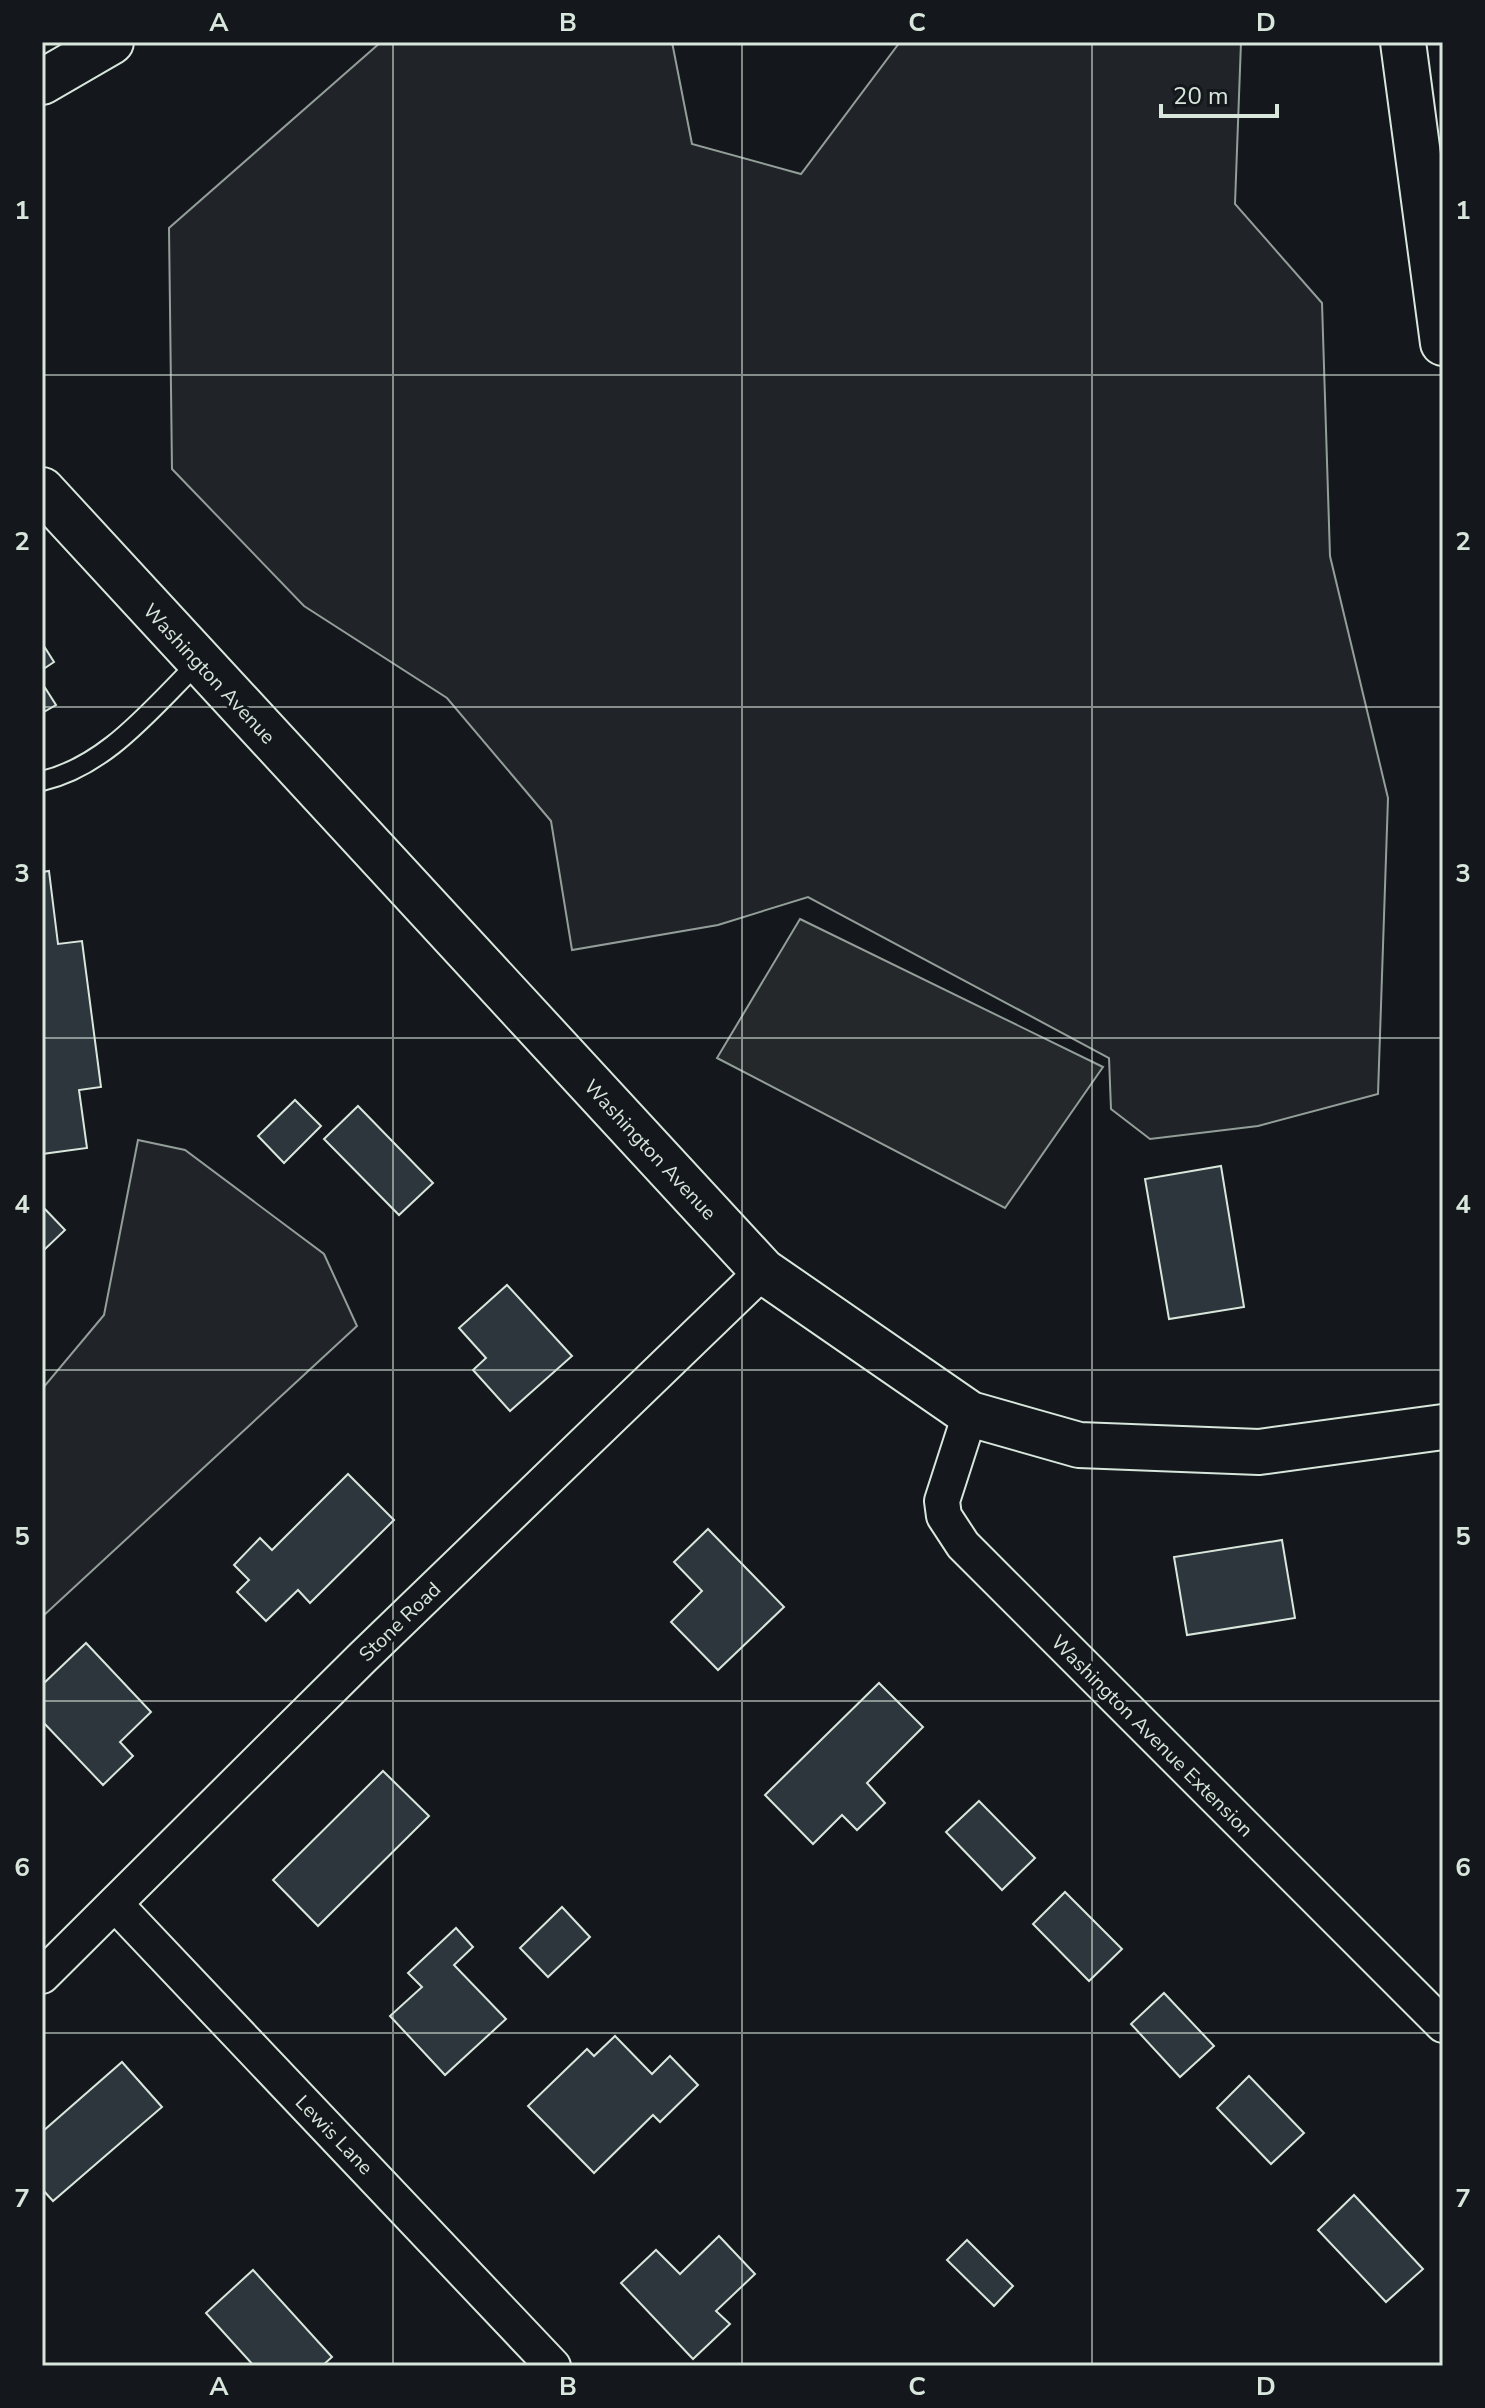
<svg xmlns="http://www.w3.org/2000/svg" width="1485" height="2408" viewBox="0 0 1485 2408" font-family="'Nunito Sans',sans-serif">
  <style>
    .green { fill: #202428; stroke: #939e99; stroke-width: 2 }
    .parking { fill: #24282b; stroke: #939e99; stroke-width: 2 }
    .building { fill: #2c363c; stroke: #d8e6dc; stroke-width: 2 }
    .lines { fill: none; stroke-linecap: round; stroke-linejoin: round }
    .service-casing { stroke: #d8e6dc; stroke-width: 22 }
    .minor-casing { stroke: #d8e6dc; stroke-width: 38 }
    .tertiary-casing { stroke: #d8e6dc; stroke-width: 48 }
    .secondary-casing { stroke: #d8e6dc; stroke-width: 48 }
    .service { stroke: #14181c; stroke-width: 18 }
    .minor { stroke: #14181c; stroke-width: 34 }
    .tertiary { stroke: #14181c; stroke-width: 44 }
    .secondary { stroke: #14181c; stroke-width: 44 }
    .grid { fill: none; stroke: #d8e6dc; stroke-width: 2; stroke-opacity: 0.55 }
    .labels { text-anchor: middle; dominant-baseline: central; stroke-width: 6; stroke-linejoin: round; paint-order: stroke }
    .street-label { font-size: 20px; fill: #d8e6dc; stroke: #14181c }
    .neatline { fill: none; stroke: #d8e6dc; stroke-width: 3 }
    .grid-label { font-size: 26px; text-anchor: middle; font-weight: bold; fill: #d8e6dc }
  </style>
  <rect width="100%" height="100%" fill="#14181c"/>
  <g class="green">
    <polygon points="381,42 672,42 692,144 801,174 900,42 1241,42 1235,204 1322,303 1330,556 1388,798 1378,1094 1258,1126 1150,1139 1111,1109 1109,1058 808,897 718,925 572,950 551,821 447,698 304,606 172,469 169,228"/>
    <polygon points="138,1140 185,1150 324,1254 357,1326 42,1617 42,1389 104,1315"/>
  </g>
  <polygon class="parking" points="800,919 1103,1067 1005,1208 717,1058"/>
  <g class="building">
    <polygon points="42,643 54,662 42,670"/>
    <polygon points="42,683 56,705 42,713"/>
    <polygon points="49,871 58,944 82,941 101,1087 79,1090 87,1148 42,1154 42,872"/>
    <polygon points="295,1100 321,1126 284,1163 258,1136"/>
    <polygon points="358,1106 433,1183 399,1215 324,1139"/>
    <polygon points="1221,1166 1244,1307 1169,1319 1145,1179"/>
    <polygon points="42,1206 65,1230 42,1252"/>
    <polygon points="507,1285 572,1356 510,1411 473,1370 486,1358 459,1328"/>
    <polygon points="348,1474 394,1520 310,1603 298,1590 266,1621 237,1592 249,1580 234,1565 260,1538 272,1550"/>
    <polygon points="708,1529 784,1607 718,1670 671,1622 702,1591 674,1562"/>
    <polygon points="1282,1540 1295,1618 1187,1635 1174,1557"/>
    <polygon points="86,1643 151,1712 120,1742 133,1756 103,1785 42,1721 42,1685"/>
    <polygon points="879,1683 923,1727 867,1783 885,1803 857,1830 842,1815 813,1844 765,1795"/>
    <polygon points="383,1771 429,1816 318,1926 273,1880"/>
    <polygon points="979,1801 1035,1858 1002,1890 946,1832"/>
    <polygon points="1065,1892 1122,1949 1089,1981 1033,1924"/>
    <polygon points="562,1907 590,1937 548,1977 520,1948"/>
    <polygon points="456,1928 473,1947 454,1965 506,2019 445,2075 390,2016 422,1987 408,1973"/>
    <polygon points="1164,1993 1214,2046 1180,2077 1131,2024"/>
    <polygon points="615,2036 652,2074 670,2056 698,2085 660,2122 653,2115 594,2173 528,2106 587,2049 594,2056"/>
    <polygon points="122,2062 162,2107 53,2201 42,2189 42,2132"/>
    <polygon points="1249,2076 1304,2133 1271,2164 1217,2108"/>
    <polygon points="1354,2195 1423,2269 1386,2302 1318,2230"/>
    <polygon points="719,2236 755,2274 716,2311 730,2324 693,2359 621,2283 656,2250 680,2274"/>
    <polygon points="967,2240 1013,2286 994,2306 947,2260"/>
    <polygon points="253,2270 332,2357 322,2366 254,2366 206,2313"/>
  </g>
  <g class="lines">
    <defs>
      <path id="service" d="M42,781C107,766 152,708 198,663"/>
      <g id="minor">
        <polyline points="970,1414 942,1501 944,1516 963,1545 1443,2025"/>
        <polyline points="115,1904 553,2366"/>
        <polyline points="42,1976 363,1657 763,1271"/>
      </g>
      <polyline id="tertiary" points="42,490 763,1271 970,1414 1079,1445 1259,1452 1443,1427"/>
      <g id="secondary">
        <polyline points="1403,42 1443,343"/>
        <polyline points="42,82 111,42"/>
      </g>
    </defs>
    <use href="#service" class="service-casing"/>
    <use href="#minor" class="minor-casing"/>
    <use href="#tertiary" class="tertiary-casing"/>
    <use href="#secondary" class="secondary-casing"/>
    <use href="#service" class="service"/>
    <use href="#minor" class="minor"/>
    <use href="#tertiary" class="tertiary"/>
    <use href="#secondary" class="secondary"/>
  </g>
  <path class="grid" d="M393,42V2366M742,42V2366M1092,42V2366M42,375H1443M42,707H1443M42,1038H1443M42,1370H1443M42,1701H1443M42,2033H1443"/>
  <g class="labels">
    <g class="street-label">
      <text transform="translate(209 674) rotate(47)">Washington Avenue</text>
      <text transform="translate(650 1150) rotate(47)">Washington Avenue</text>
      <text transform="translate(400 1622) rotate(-44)">Stone Road</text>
      <text transform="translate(1152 1736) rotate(45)">Washington Avenue Extension</text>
      <text transform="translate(334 2135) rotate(46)">Lewis Lane</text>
    </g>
  </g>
  <rect width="1485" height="2408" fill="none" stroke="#14181c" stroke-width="88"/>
  <path d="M1161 104v12h116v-12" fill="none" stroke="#d8e6dc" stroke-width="4"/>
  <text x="1173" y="104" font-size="24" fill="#d8e6dc" stroke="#14181c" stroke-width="6" paint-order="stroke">20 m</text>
  <rect x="44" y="44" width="1397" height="2320" class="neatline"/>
  <g class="grid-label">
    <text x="219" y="31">A</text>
    <text x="568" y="31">B</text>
    <text x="917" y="31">C</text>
    <text x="1266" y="31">D</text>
    <text x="22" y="219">1</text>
    <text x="1463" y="219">1</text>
    <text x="22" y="550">2</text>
    <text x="1463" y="550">2</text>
    <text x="22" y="882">3</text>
    <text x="1463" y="882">3</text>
    <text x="22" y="1213">4</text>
    <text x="1463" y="1213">4</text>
    <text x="22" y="1545">5</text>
    <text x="1463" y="1545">5</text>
    <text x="22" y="1876">6</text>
    <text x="1463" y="1876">6</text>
    <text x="22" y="2207">7</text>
    <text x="1463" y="2207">7</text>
    <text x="219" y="2395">A</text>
    <text x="568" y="2395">B</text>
    <text x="917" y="2395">C</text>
    <text x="1266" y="2395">D</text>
  </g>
</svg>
